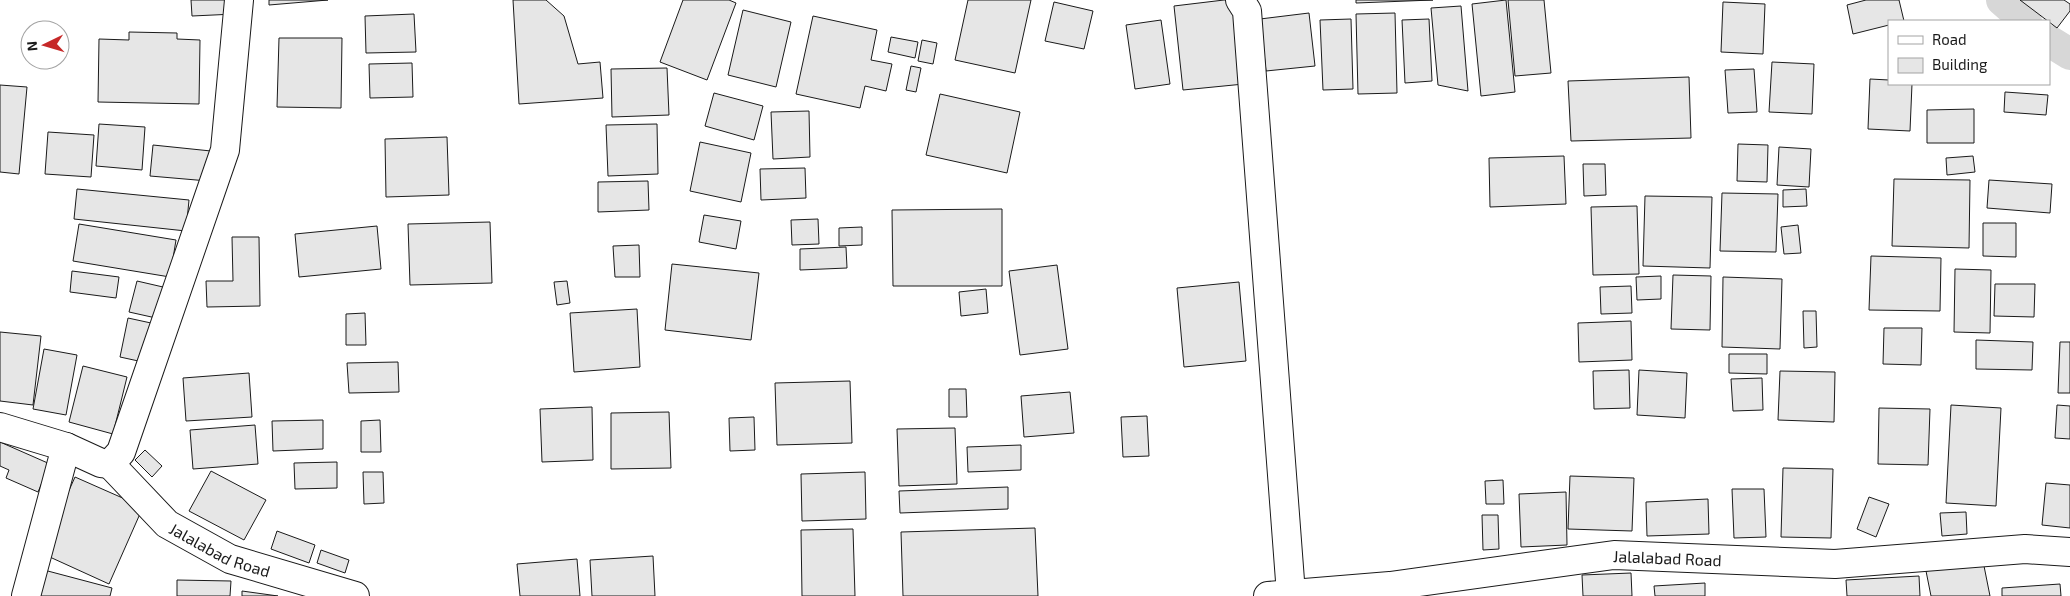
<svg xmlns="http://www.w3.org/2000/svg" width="2070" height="596" viewBox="0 0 2070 596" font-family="'Exo 2',sans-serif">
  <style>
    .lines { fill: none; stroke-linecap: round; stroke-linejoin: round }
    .canal { stroke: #d7d7d7; stroke-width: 32 }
    .building { fill: #e6e6e6; stroke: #1a1a1a }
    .minor-casing { stroke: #1a1a1a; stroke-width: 30 }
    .minor { stroke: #fff; stroke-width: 28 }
    .labels { text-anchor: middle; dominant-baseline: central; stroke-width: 4; stroke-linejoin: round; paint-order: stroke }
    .street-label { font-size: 16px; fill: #1a1a1a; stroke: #fff }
  </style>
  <rect width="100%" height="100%" fill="#fff"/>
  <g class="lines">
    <g class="canal">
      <polyline points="2002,0 2026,21"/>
      <polyline points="2049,41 2070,54"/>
    </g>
  </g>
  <g class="building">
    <polygon points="191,0 234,0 235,14 192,16"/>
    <polygon points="269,0 328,0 269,5"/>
    <polygon points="513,0 546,0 564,16 578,64 600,62 603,98 519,104"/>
    <polygon points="683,0 729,0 736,3 707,80 660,62"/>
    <polygon points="968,0 1031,0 1015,73 955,60"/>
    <polygon points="1224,0 1235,0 1244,84 1183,90 1174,6"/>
    <polygon points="1356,0 1433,0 1356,3"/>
    <polygon points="1506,0 1515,92 1481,96 1472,4"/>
    <polygon points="1508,0 1544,0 1551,73 1515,76"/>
    <polygon points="1866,0 1899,0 1904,21 1889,21 1889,25 1853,34 1847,5"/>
    <polygon points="2020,0 2064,0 2070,4 2070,11 2057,28"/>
    <polygon points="1054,2 1093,11 1084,49 1045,41"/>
    <polygon points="1723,2 1765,4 1763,54 1721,52"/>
    <polygon points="1461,6 1468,91 1438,85 1431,8"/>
    <polygon points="743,10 791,22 776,87 728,75"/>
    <polygon points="1309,13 1315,66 1266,71 1260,19"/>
    <polygon points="1395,13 1397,93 1358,94 1356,14"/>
    <polygon points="414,14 416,52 366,53 365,16"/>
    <polygon points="813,16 877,30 871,60 892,64 886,91 865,86 860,108 796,94"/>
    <polygon points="1351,19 1353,89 1323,90 1320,20"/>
    <polygon points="1429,19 1432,81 1405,83 1402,20"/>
    <polygon points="1161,20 1170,84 1135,89 1126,25"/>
    <polygon points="129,32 177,33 177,39 200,40 199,104 98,102 99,39 129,40"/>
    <polygon points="891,37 918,42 915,58 888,52"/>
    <polygon points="279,38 342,38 341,108 277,107"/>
    <polygon points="922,40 937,43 933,64 918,61"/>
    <polygon points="1772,62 1814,64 1812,114 1769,112"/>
    <polygon points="412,63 413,97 370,98 369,64"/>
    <polygon points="911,66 921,68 916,92 906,90"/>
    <polygon points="667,68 669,115 612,117 611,69"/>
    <polygon points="1754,69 1757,112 1728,113 1725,70"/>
    <polygon points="1689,77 1691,138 1571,141 1568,81"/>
    <polygon points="1870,79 1889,80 1889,84 1912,84 1910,131 1868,129"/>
    <polygon points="0,85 27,87 19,174 0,172"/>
    <polygon points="2005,92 2048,95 2046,115 2004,112"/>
    <polygon points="714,93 763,106 754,140 705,126"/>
    <polygon points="940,94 1020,112 1007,173 926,155"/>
    <polygon points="1974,109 1974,143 1927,143 1927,110"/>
    <polygon points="809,111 810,157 773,159 771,112"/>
    <polygon points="99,124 145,127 142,170 96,166"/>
    <polygon points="657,124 658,174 608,176 606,125"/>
    <polygon points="48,132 94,135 91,177 45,174"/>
    <polygon points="447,137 449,195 386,197 385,139"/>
    <polygon points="700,142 751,153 741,202 690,191"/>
    <polygon points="1738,144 1768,145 1767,182 1737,181"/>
    <polygon points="153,145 211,151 208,181 150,176"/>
    <polygon points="1779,147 1811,149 1809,187 1777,185"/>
    <polygon points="1564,156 1566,204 1490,207 1489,158"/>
    <polygon points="1973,156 1975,172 1947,175 1946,158"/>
    <polygon points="1583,164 1605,164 1606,195 1584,196"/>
    <polygon points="805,168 806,198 761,200 760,169"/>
    <polygon points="1894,179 1970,180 1969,248 1892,246"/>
    <polygon points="1989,180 2052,184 2050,213 1987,208"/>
    <polygon points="648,181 649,210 598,212 598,182"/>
    <polygon points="77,189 189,200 186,231 74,219"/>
    <polygon points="1806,189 1807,206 1783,207 1783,190"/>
    <polygon points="1722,193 1778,194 1776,252 1720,251"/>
    <polygon points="1645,196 1712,197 1710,268 1643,266"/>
    <polygon points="1637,206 1639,274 1593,275 1591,207"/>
    <polygon points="1002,209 1002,286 893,286 892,210"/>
    <polygon points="704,215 741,221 736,249 699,242"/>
    <polygon points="818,219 819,244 792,245 791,220"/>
    <polygon points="490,222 492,283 410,285 408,224"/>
    <polygon points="1983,223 2016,223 2016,257 1983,256"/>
    <polygon points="79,224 176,240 170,277 73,261"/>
    <polygon points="1798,225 1801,253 1784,254 1781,227"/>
    <polygon points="377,226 381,269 299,277 295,234"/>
    <polygon points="862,227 862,245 839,246 839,228"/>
    <polygon points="232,237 259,237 260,306 207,307 206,281 233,281"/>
    <polygon points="639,245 640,277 615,277 613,246"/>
    <polygon points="846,247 847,268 800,270 800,249"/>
    <polygon points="1871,256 1941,258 1940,311 1869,310"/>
    <polygon points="672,264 759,273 751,340 665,330"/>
    <polygon points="1057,265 1068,349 1020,355 1009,271"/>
    <polygon points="1955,269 1991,270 1990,333 1954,332"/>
    <polygon points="72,271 119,277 116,298 70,292"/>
    <polygon points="1673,275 1711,276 1710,330 1671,329"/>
    <polygon points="1661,276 1661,299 1637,300 1636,277"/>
    <polygon points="1723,277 1782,279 1780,349 1722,347"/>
    <polygon points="137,281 163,287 156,318 129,312"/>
    <polygon points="567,281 570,303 557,305 554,282"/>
    <polygon points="1239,282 1246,361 1184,367 1177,288"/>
    <polygon points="1995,284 2035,284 2034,317 1994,316"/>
    <polygon points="1631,286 1632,313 1601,314 1600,287"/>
    <polygon points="986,289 988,313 961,316 959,292"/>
    <polygon points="637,309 640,367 574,372 570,313"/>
    <polygon points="1803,311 1816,311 1817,347 1804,348"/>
    <polygon points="365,313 366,345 346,345 346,314"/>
    <polygon points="128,318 151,323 143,362 120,357"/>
    <polygon points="1631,321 1632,360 1579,362 1578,323"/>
    <polygon points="1884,328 1922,328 1921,365 1883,364"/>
    <polygon points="0,332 41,336 33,405 0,401"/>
    <polygon points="1976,340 2033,342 2032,370 1976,369"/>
    <polygon points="2060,342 2070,342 2070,393 2058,393"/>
    <polygon points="44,349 77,355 66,415 33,409"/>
    <polygon points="1729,354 1767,354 1767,374 1729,373"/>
    <polygon points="398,362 399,392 349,393 347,363"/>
    <polygon points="83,366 127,377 113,434 69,422"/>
    <polygon points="1629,370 1630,408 1594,409 1593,371"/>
    <polygon points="1639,370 1687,373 1685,418 1637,415"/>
    <polygon points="1780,371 1835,372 1834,422 1778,420"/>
    <polygon points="249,373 252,417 186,421 183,378"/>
    <polygon points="1762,378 1763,410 1733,411 1731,379"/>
    <polygon points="850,381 852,443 777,445 775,383"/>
    <polygon points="949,389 966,389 967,417 949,417"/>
    <polygon points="1070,392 1074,433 1024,437 1021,396"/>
    <polygon points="1951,405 2001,408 1996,506 1946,503"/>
    <polygon points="2057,405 2070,406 2070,439 2055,438"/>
    <polygon points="592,407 593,460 542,462 540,409"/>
    <polygon points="1879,408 1930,409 1928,465 1878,464"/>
    <polygon points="669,412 671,468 611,469 611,413"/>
    <polygon points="1147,416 1149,456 1123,457 1121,417"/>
    <polygon points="754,417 755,450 730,451 729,418"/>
    <polygon points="323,420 323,449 273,451 272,421"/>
    <polygon points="380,420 381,452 361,452 361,421"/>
    <polygon points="255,425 258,464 193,469 190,430"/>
    <polygon points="955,428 957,484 899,486 897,429"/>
    <polygon points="0,442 50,464 38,492 6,478 9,470 0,466"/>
    <polygon points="1021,445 1021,470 968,472 967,447"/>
    <polygon points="145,450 162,466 152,477 135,460"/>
    <polygon points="337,462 337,488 295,489 294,463"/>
    <polygon points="1783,468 1833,469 1831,538 1781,537"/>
    <polygon points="211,471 266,500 244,540 189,511"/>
    <polygon points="363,472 383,472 384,503 364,504"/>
    <polygon points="865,472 866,519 802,521 801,474"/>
    <polygon points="1570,476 1634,478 1632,531 1568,529"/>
    <polygon points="75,477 143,507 109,584 41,553"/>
    <polygon points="1503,480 1504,504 1486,504 1485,481"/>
    <polygon points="2046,483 2070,485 2070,528 2042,525"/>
    <polygon points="1008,487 1008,509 900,513 899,491"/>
    <polygon points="1732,489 1764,489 1766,537 1734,538"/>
    <polygon points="1566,492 1567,545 1521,547 1519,494"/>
    <polygon points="1869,497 1889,504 1876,537 1857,529"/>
    <polygon points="1708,499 1709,534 1647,536 1646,502"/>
    <polygon points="1966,512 1967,534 1942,536 1940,513"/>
    <polygon points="1482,515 1498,515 1499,549 1483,550"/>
    <polygon points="1035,528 1038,596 903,596 901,532"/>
    <polygon points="853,529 855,596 802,596 801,530"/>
    <polygon points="277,531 315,545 309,563 271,549"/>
    <polygon points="321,550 349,560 345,573 317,563"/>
    <polygon points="653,556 655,596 592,596 590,560"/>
    <polygon points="577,559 580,596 520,596 517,564"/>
    <polygon points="1983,561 1990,596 1931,596 1926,571"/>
    <polygon points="44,570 112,588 110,596 38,596"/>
    <polygon points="1631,573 1632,596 1583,596 1582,575"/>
    <polygon points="1919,576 1920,596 1847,596 1846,580"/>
    <polygon points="177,580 231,581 230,596 177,596"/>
    <polygon points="1705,583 1705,596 1655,596 1654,586"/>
    <polygon points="2060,584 2061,596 2002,596 2002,588"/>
    <polygon points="242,591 278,596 242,596"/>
  </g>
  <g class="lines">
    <defs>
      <g id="minor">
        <polyline points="1240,0 1247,11 1291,594"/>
        <polyline points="0,427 66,447 101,463 110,464"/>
        <polyline points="110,464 121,452 225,150 239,0"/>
        <path id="s1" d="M110,464L167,524L230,559L355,596"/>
        <polyline points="26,596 66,447"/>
        <path id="s2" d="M1268,596L1390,586L1614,555L1835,564L2025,549L2070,552"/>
      </g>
    </defs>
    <use href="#minor" class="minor-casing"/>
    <use href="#minor" class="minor"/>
  </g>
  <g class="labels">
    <g class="street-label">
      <text stroke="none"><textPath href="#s1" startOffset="142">Jalalabad Road</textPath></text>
      <text stroke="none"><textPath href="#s2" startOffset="402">Jalalabad Road</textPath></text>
    </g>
  </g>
  <rect x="1888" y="20" width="162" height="65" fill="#ffffff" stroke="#a3a3a3"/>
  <rect x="1898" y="36" width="25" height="8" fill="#ffffff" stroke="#a3a3a3"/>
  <text x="1932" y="45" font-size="15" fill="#1a1a1a">Road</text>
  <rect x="1898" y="58" width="25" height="15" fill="#e6e6e6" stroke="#a3a3a3"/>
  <text x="1932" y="70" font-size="15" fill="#1a1a1a">Building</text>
  <g transform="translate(45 45) rotate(265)"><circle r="24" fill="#ffffff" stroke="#a3a3a3"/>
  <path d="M0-4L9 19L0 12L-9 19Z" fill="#c62828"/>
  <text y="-8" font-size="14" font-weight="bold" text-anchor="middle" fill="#1a1a1a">N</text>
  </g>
</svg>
